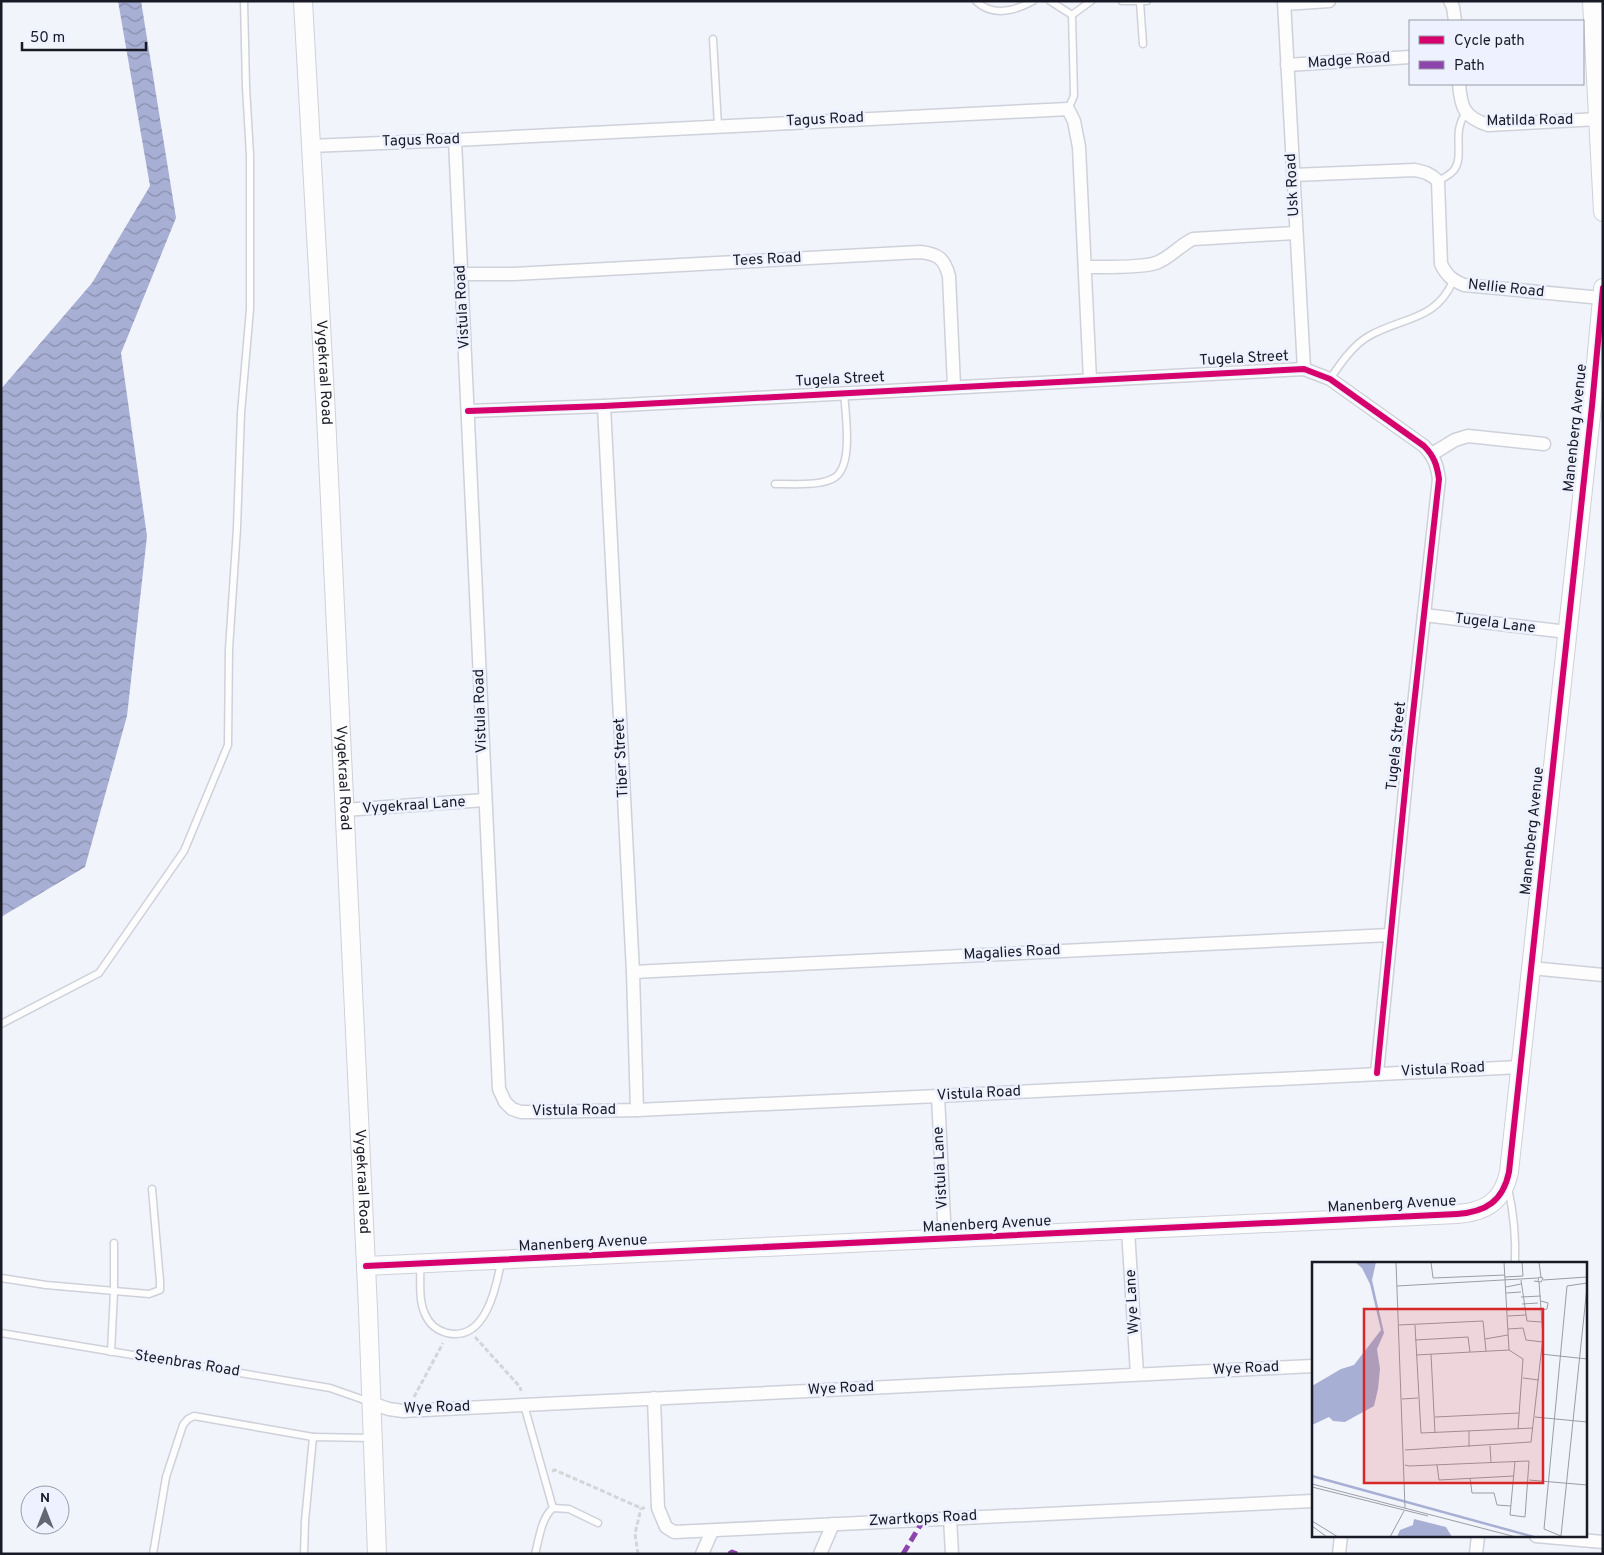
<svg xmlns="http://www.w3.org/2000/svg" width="1604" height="1555" viewBox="0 0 1604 1555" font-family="Overpass,sans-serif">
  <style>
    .water { fill: url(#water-waves) }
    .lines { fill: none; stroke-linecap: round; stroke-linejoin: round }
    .lane-casing { stroke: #cfd1da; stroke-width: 9 }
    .street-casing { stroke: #cfd1da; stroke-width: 15 }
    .secondary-casing { stroke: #cfd1da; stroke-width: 20 }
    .path { stroke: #d5d5d8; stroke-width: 3; stroke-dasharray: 5 2.5; stroke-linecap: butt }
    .lane { stroke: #fdfdfe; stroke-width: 6 }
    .street { stroke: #fdfdfe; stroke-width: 12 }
    .secondary { stroke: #fdfdfe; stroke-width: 18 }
    .quiet { stroke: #8e44ad; stroke-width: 5; stroke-dasharray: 10 5; stroke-linecap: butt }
    .cycleway-casing { stroke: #eef1ff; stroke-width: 9 }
    .cycleway { stroke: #d6006c; stroke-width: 6 }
    .labels { text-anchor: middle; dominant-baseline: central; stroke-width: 5; stroke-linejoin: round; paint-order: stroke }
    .street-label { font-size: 15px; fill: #181a26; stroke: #eef1ff }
    .inset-river { fill: none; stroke: #a8afd4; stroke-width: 2.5 }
    .inset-road { fill: none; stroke: #9b9da6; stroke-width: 1 }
    .view { fill: #d62828; fill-opacity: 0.15; stroke: #d62828; stroke-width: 2.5 }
    .inset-edge { fill: none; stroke: #181a26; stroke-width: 2.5 }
  </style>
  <defs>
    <pattern id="water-waves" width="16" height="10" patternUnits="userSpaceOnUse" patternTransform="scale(1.25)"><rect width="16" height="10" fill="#a8afd4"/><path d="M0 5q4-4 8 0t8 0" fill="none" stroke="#888eac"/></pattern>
  </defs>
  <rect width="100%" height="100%" fill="#f2f4fb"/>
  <polygon class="water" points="118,1 141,1 176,218 121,353 147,536 127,716 85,867 1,917 1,389 92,283 150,186"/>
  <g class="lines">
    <defs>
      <g id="lane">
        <path d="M976,1C992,17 1015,11 1033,1"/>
        <polyline points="1050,1 1072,15"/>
        <polyline points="1122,1 1147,1"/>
        <polyline points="1140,2 1143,44"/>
        <polyline points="1072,15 1091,1"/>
        <polyline points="713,39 718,126"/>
        <polyline points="1068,109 1074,96 1072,15"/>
        <path d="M1438,181C1444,178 1450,175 1454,170C1465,156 1451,132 1466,113"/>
        <path d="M1330,379C1340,364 1353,345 1369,336C1402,317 1436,321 1453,281"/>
        <path d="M775,484C791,484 818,486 832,479C855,469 845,413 844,392"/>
        <polyline points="1,1024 99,973 184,851 228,745 229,649 237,528 241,413 250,309 250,155 246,87 244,1"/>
        <path d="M1508,1188C1514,1214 1516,1238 1515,1264"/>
        <path d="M420,1264C421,1279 418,1300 425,1314C429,1324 436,1330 447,1333C485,1342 496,1289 501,1262"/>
        <polyline points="1,1278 46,1285 149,1294 160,1290 160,1281 152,1189"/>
        <polyline points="1,1333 330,1388 370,1402"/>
        <polyline points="111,1352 114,1292 114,1243"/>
        <polyline points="524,1405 553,1508"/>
        <polyline points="153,1554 166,1477 183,1425 188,1419 194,1416 313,1437"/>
        <polyline points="304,1554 305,1521 313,1437 372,1438"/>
        <path d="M535,1554C539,1540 541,1518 553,1508L569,1509L598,1523"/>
      </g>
      <g id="street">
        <polyline points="1284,1 1304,369"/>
        <polyline points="1450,1 1453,7 1455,21"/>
        <polyline points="1285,4 1329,1"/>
        <polyline points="1287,65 1410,57"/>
        <path d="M1459,84C1461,108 1464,117 1488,125L1598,119"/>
        <polyline points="455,140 499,1089 505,1102 512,1109 521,1112 540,1112 637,1110 938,1096 1520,1067"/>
        <polyline points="310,146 455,140 1068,109 1074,121 1079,147 1090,380"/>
        <path d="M1293,175L1415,170C1425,172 1431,174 1438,181L1441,264C1447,276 1452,280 1464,285L1602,298"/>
        <path d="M1085,267C1103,267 1141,268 1156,263C1170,258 1180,245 1193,239L1295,233"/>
        <path d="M461,274H514L920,252C938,254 944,258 949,276L954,386"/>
        <polyline points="604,406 633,972 637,1110"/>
        <path d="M468,411L604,406L1304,369L1330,379L1424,446C1434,456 1437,465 1439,479L1409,750L1377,1073"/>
        <polyline points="1432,454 1455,440 1468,436 1544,444"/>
        <polyline points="1424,615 1567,632"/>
        <polyline points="344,810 485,800"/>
        <polyline points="1531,968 1603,975"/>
        <polyline points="633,972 1390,935"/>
        <polyline points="938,1096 945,1240"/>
        <polyline points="1128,1230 1137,1374"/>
        <polyline points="654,1398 658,1508 666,1527 674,1532 1313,1501"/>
        <polyline points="371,1403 389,1409 403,1411 1313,1366"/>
        <polyline points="950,1518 952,1554"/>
        <polyline points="1536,1536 1603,1542"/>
        <polyline points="702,1554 712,1531"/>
        <polyline points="820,1554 833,1524"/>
        <polyline points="1339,1554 1341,1536"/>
        <polyline points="1476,1554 1478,1536"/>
      </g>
      <g id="secondary">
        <path id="s1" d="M303,1L326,415L368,1309L377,1554"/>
        <polyline points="1592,1 1603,212"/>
        <path d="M366,1266L1457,1214C1486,1212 1503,1201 1509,1172L1592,406L1603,288"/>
      </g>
    </defs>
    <use href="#lane" class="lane-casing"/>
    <use href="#street" class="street-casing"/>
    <use href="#secondary" class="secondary-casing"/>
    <g class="path">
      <polyline points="475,1337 520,1387 521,1391"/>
      <polyline points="414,1397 443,1343"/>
      <polyline points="552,1471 555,1470 641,1508 645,1508"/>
      <polyline points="638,1554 635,1534 641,1508"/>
    </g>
    <use href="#lane" class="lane"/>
    <use href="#street" class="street"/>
    <use href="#secondary" class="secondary"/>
    <g class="quiet">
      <polyline points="729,1554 732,1552 737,1554"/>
      <polyline points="903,1554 924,1519"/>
    </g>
    <defs>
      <g id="cycleway">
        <path d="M468,411L604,406L1304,369L1330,379L1424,446C1434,456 1437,465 1439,479L1409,750L1377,1073"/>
        <path d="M366,1266L1457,1214C1486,1212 1503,1201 1509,1172L1592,406L1603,288"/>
      </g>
    </defs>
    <use href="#cycleway" class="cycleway-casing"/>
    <use href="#cycleway" class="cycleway"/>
  </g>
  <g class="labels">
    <g class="street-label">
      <text transform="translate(1349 61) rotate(-4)">Madge Road</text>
      <text transform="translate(825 120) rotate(-3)">Tagus Road</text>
      <text transform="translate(1530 121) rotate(-1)">Matilda Road</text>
      <text transform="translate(421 141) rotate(-2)">Tagus Road</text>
      <text transform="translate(1293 185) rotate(-93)">Usk Road</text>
      <text transform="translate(767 260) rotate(-3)">Tees Road</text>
      <text transform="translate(1506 289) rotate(6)">Nellie Road</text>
      <text transform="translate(463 307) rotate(-93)">Vistula Road</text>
      <text transform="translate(1244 359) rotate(-3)">Tugela Street</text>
      <text stroke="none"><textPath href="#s1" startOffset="372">Vygekraal Road</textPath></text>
      <text transform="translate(840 380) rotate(-3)">Tugela Street</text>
      <text transform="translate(1576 428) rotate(-84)">Manenberg Avenue</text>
      <text transform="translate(1495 624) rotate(7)">Tugela Lane</text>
      <text transform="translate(481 711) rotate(-92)">Vistula Road</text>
      <text transform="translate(1397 746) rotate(-84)">Tugela Street</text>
      <text transform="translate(622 758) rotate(-93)">Tiber Street</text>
      <text stroke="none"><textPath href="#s1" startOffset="778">Vygekraal Road</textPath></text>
      <text transform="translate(414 806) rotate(-4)">Vygekraal Lane</text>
      <text transform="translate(1533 831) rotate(-84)">Manenberg Avenue</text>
      <text transform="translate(1012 953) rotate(-3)">Magalies Road</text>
      <text transform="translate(1443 1070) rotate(-3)">Vistula Road</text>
      <text transform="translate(979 1094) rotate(-3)">Vistula Road</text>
      <text transform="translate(574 1111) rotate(-1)">Vistula Road</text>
      <text transform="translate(941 1168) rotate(-93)">Vistula Lane</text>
      <text stroke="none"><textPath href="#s1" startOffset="1182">Vygekraal Road</textPath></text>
      <text transform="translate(1392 1205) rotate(-3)">Manenberg Avenue</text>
      <text transform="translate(987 1225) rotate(-3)">Manenberg Avenue</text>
      <text transform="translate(583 1244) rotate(-3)">Manenberg Avenue</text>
      <text transform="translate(1133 1302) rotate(-93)">Wye Lane</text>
      <text transform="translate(187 1364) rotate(9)">Steenbras Road</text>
      <text transform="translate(1246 1369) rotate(-3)">Wye Road</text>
      <text transform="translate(841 1389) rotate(-3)">Wye Road</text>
      <text transform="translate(437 1408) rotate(-2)">Wye Road</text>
      <text transform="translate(923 1519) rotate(-3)">Zwartkops Road</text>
    </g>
  </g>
  <g transform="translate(1312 1262)">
    <rect width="275" height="275" fill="#f2f4fb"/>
    <path d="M43,0H64L60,18L72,71L65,87L68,107L66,127L62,144L33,160L21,159L17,155L0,163V124L29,107L42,103L69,68L58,22L50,6ZM102,257L134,265L140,275H85L88,268L101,263Z" fill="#a8afd4"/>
    <path class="inset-river" d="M0,214L222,275"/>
    <path class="inset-road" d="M84,0L93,246M119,0L121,16L193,13M192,0L197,88M227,0L229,15M193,15L211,14L210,0M209,18L215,59L230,60M231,18L275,15M222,19L229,20L231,16L227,15L226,19M275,21L255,24L232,267L249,274L275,25M85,24L226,16M194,25L209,22M194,31L209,30M209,35L229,34M229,39L236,41L235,47L230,48M210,42L226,41M195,48L213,46M196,54L214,53M87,63L171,59L174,89M103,63L109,171L221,166M196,67L211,66L214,78L231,80M173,77L196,73M103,78L156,75L158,90M119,92L123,171M229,92L275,97M104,93L197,88L211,97L206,167M211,116L227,118M90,137L106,136M123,155L207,151M223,155L275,160M157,169V185M178,184L179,200M93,188L219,180L231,75L227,20M93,203L97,204L216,199H217L213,255L198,253L203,199M125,203L127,218L202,214M158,216L160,231H182L185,243L199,244M217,218L275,223M0,222L204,275M0,225L116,254M0,259L26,275M0,264L15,275M78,275L92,249"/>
    <path class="view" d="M52,47H231V221H52Z"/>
    <rect width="275" height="275" class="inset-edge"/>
  </g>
  <rect width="1604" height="1555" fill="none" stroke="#181a26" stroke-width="5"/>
  <rect x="1409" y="20" width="175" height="65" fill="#eef1ff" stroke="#989ba8"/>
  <rect x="1419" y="36" width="25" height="8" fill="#d6006c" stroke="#989ba8"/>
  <text x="1454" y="45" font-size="15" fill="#181a26">Cycle path</text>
  <rect x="1419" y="61" width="25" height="8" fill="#8e44ad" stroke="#989ba8"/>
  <text x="1454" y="70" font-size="15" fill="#181a26">Path</text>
  <g transform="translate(45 1510)"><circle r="24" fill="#eef1ff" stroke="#989ba8"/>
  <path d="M0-4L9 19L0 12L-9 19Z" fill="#646671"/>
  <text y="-8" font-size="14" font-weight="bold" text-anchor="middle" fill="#181a26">N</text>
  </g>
  <path d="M22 42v8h124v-8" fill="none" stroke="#181a26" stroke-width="2.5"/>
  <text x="30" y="42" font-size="15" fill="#181a26" stroke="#eef1ff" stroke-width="4" paint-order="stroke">50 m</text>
</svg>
